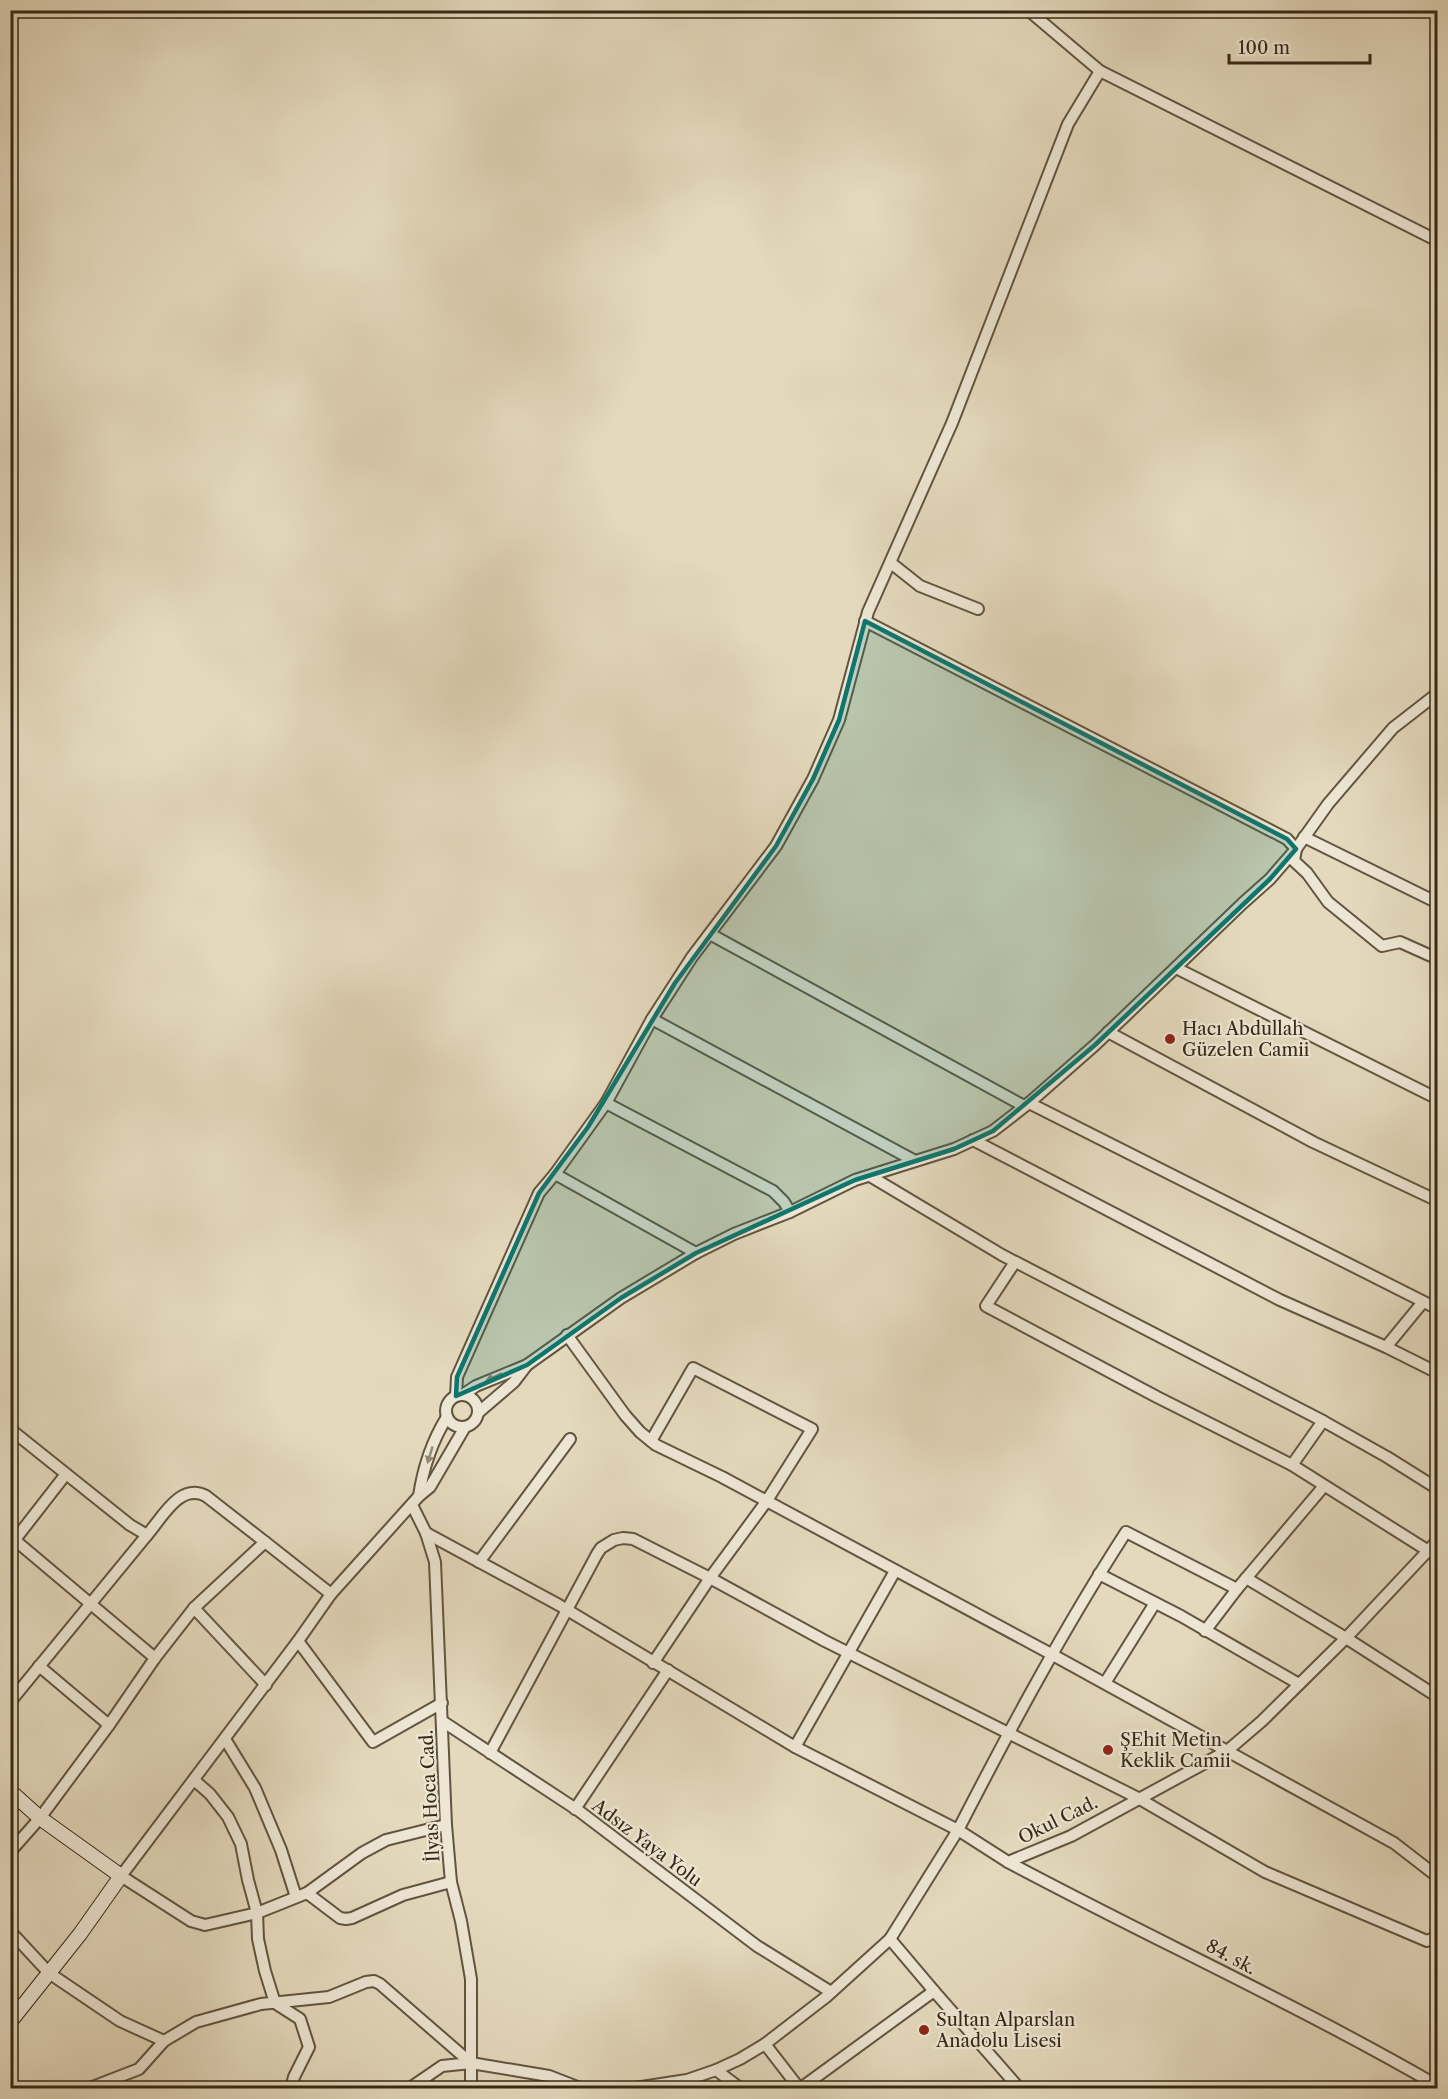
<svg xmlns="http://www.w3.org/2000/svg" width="1448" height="2099" viewBox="0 0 1448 2099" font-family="'Libre Caslon Text',serif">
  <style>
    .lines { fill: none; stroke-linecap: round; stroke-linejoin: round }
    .street-casing { stroke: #625540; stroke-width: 14 }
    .secondary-casing { stroke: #372916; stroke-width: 16 }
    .street { stroke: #ede6d4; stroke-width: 10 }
    .secondary { stroke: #ede6d4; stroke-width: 14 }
    .oneway { fill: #928875 }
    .marked { fill: #0f766e; fill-opacity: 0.2; stroke: #0f766e; stroke-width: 4.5; stroke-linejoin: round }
    .poi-dot { fill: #8f2418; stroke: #ede6d4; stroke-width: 2 }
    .labels { text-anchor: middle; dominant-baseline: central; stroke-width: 4.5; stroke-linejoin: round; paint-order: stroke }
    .poi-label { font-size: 18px; fill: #372916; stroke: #ede6d4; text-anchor: start }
    .street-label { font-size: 18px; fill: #372916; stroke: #ede6d4 }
  </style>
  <rect width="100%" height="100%" fill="#e4d9bd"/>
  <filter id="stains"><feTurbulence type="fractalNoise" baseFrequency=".00333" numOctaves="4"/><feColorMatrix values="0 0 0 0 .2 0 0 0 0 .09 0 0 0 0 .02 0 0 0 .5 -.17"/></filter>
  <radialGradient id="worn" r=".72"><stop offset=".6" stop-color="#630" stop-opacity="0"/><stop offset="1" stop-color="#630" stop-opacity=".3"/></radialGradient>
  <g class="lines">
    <defs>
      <g id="street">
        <polyline points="1028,10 1100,71 1438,241"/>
        <polyline points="891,563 920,586 978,609"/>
        <polyline points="865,621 1287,839 1296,849 1294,861 1307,873 1328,902 1382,946 1400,942 1438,959"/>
        <polyline points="1304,837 1438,903"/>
        <polyline points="710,934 1024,1106"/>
        <polyline points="1176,968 1438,1099"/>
        <polyline points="652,1019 915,1161"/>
        <polyline points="1108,1032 1313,1142 1438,1201"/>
        <polyline points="606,1103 773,1191 784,1202 790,1212"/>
        <polyline points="1029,1103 1438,1309"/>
        <polyline points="973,1140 1280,1300 1386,1347 1438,1373"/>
        <polyline points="555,1174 696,1253"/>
        <polyline points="870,1176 1002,1255 1323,1421 1292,1465"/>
        <polyline points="1015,1262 986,1306 1157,1397 1292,1465 1438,1557"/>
        <polyline points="567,1335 625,1415 640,1432 656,1445 722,1477 1053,1655 1394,1843 1438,1877"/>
        <polyline points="1386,1347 1423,1302"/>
        <polyline points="464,1394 476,1386 527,1365 621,1298 696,1253 734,1234 790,1212 855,1180 954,1149 993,1131 1029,1103 1095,1045 1243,903 1270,879 1296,849 1328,804 1393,728 1438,693"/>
        <circle cx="462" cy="1411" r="16"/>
        <polyline points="456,1396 457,1377 539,1193 555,1174 606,1103 652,1019 692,957 776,846 813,779 839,720 868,612 952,423 1068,124 1100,71"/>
        <polyline points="479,1412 514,1382 527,1365"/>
        <polyline points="1323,1421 1387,1457 1438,1489"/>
        <path d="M10,1429L130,1525L147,1535C162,1518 180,1482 206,1496L265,1542"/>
        <path d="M419,1496C423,1469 432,1441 447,1417"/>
        <polyline points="412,1505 426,1533 435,1562 446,1825 451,1882 461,1921 471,1979 471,2088"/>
        <path d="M426,1533L559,1605L795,1747L958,1830C1010,1729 1064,1628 1126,1532L1237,1589"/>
        <polyline points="10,1536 155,1658"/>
        <polyline points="10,1546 66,1474"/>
        <polyline points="479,1562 570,1439"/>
        <polyline points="1099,1574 1181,1616 1299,1684"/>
        <polyline points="1246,1578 1346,1638 1438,1697"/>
        <polyline points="194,1608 266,1685"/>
        <polyline points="1205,1631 1237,1589 1324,1486"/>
        <polyline points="298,1641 373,1742 442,1703"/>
        <polyline points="653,1663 710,1578 825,1641 1138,1798 1265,1872 1427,1941 1438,1936"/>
        <polyline points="39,1666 109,1725"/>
        <polyline points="1105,1683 1155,1603"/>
        <polyline points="10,1702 147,1535"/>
        <polyline points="442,1721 579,1811 757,1946 831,1992"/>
        <polyline points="225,1739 255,1788 281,1850 296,1897"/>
        <polyline points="795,1747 895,1571"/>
        <polyline points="490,1753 597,1554 601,1548 614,1540 623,1538 633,1539 710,1578 766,1502 812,1429 693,1368 651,1441"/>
        <polyline points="194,1780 210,1794 228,1817 241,1844 248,1880 257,1913 258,1939 265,1971 275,2003 300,2019 309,2047 294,2077 291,2088"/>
        <polyline points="575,1809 668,1670"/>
        <polyline points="10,1852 40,1818 109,1725 155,1658 194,1608 265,1542 331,1594"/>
        <path d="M1008,1862C1150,1938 1298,2005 1438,2086"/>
        <polyline points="451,1882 403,1895 352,1918 346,1919 340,1918 307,1893 257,1913 205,1925 191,1921 121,1876 298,1641 331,1594 419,1496 430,1487 465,1427"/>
        <polyline points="307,1893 362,1853 386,1840 446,1825"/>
        <polyline points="10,1931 49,1973 120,2021 164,2041"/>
        <polyline points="934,1991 1019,2088"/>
        <polyline points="765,2044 799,2088"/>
        <polyline points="716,2070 740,2088"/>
        <polyline points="90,2088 139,2069 164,2041 196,2022 261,2004 329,1997 366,1982 374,1981 380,1984 471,2063"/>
        <polyline points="410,2088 442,2066 471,2063 549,2076 580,2088"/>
        <polyline points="635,2088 687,2080 716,2070 740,2059 765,2044 826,1997 890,1939 958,1830 1008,1862 1071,1836 1227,1751 1262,1721 1346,1638 1438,1540"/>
        <polyline points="801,2088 934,1991 890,1939"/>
      </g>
      <polyline id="secondary" points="10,1791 40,1818 121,1876 80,1934 10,2022"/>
    </defs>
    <use href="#street" class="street-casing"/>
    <use href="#secondary" class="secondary-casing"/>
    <use href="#street" class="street"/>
    <use href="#secondary" class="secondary"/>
  </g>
  <defs><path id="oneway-solid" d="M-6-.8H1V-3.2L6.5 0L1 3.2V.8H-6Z" transform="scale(1.5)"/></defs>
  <g class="oneway">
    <use href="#oneway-solid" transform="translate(494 1377) rotate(156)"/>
    <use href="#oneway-solid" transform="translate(430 1455) rotate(107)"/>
  </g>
  <path class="marked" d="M865,621L1287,839L1296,849L1270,879L1095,1045L993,1131L954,1149L855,1180L696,1253L621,1298L527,1365L456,1396L457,1377L539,1193L588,1127L675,983L776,846L813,779L839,720Z"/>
  <g class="poi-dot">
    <circle cx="1170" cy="1039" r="6"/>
    <circle cx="1108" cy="1750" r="6"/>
    <circle cx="924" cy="2030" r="6"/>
  </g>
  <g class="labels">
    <g class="poi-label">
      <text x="1182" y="1029">Hacı Abdullah<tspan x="1182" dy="21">Güzelen Camii</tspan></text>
      <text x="1120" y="1740">ŞEhit Metin<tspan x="1120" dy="21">Keklik Camii</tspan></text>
      <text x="936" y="2020">Sultan Alparslan<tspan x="936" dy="21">Anadolu Lisesi</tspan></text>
    </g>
    <g class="street-label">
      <text transform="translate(430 1796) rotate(-93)">İlyas Hoca Cad.</text>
      <text transform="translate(1058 1820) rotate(-26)">Okul Cad.</text>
      <text transform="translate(647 1843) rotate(37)">Adsız Yaya Yolu</text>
      <text transform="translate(1231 1957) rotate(28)">84. sk.</text>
    </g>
  </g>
  <rect width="1448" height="2099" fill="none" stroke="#e4d9bd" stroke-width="36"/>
  <rect x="12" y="12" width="1424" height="2075" fill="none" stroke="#372916" stroke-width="3"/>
  <rect x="18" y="18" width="1412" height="2063" fill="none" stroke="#372916" stroke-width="1.5"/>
  <path d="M1229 54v9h141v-9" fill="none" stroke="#372916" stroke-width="3"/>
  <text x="1238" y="54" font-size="18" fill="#372916" stroke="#ede6d4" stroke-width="4.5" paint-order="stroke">100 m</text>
  <rect width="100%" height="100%" filter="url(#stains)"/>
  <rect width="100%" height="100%" fill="url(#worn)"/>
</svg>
